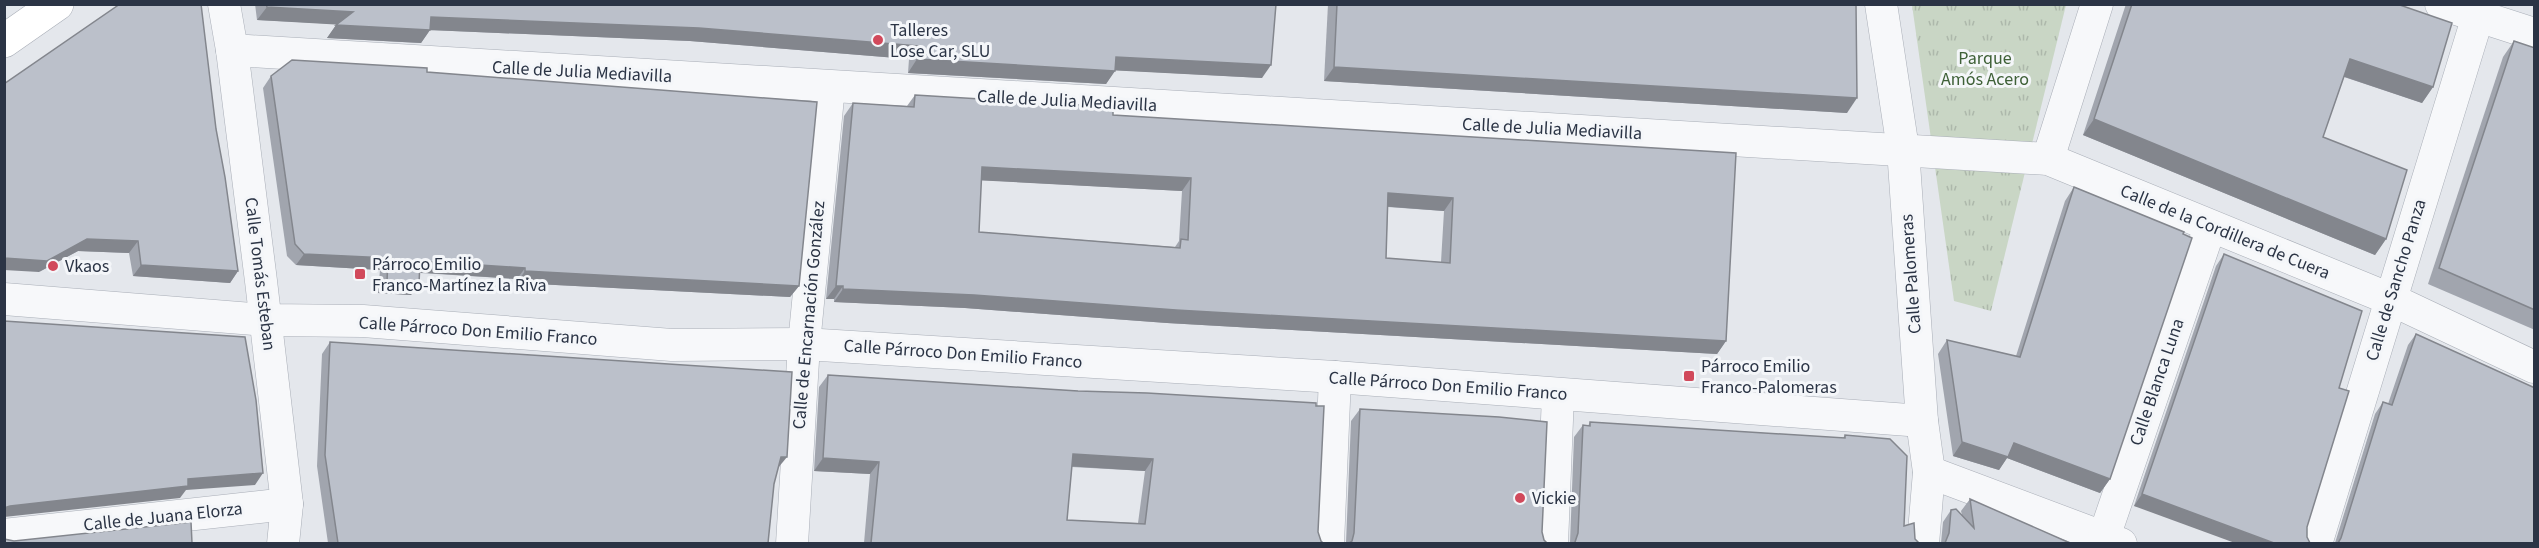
<svg xmlns="http://www.w3.org/2000/svg" width="2539" height="548" viewBox="0 0 2539 548" font-family="'Source Sans 3',sans-serif">
  <style>
    .park { fill: url(#park-tufts) }
    .lines { fill: none; stroke-linecap: round; stroke-linejoin: round }
    .street-casing { stroke: #a9aeb7; stroke-width: 33 }
    .secondary-casing { stroke: #a9aeb7; stroke-width: 34 }
    .street { stroke: #f7f8fa; stroke-width: 32 }
    .secondary { stroke: #fff; stroke-width: 33 }
    .wall { fill: #a1a5ae; fill-rule: evenodd }
    .shaded-wall { fill: #83868d }
    .building { fill: #bbc0ca; stroke: #83868d; stroke-width: 1.5; fill-rule: evenodd }
    .poi-dot { fill: #d1495b; stroke: #f4f6f9; stroke-width: 2 }
    .labels { text-anchor: middle; dominant-baseline: central; stroke-width: 6; stroke-linejoin: round; paint-order: stroke }
    .poi-label { font-size: 18px; fill: #2b3445; stroke: #f4f6f9; text-anchor: start }
    .park-label { font-size: 18px; fill: #3f6138; stroke: #f4f6f9 }
    .street-label { font-size: 18px; fill: #2b3445; stroke: #f4f6f9 }
  </style>
  <defs>
    <pattern id="park-tufts" width="24" height="20" patternUnits="userSpaceOnUse" patternTransform="scale(1.5)"><rect width="24" height="20" fill="#c9d6c5"/><path d="M3 7l-1-3M5 7V3M7 7l1-3M15 17l-1-3M17 17v-4M19 17l1-3" fill="none" stroke="#adb8ab"/></pattern>
  </defs>
  <rect width="100%" height="100%" fill="#e4e7ec"/>
  <polygon class="park" points="1912,5 2066,5 1991,311 1954,301"/>
  <g class="lines">
    <defs>
      <g id="street">
        <polyline points="224,4 232,50 261,281 287,504 283,544"/>
        <polyline points="1881,4 1903,149 1922,421 1929,472 1923,544"/>
        <polyline points="2441,4 2534,34"/>
        <polyline points="232,50 2048,159 2390,299 2534,367"/>
        <polyline points="2048,159 2097,4"/>
        <polyline points="4,299 266,320 363,321 672,345 804,344 1335,377 1922,421"/>
        <polyline points="1929,472 2121,544"/>
        <polyline points="4,535 287,504"/>
        <polyline points="2104,537 2210,227"/>
        <polyline points="792,544 804,344 829,87"/>
        <polyline points="1328,544 1335,377"/>
        <polyline points="1552,544 1558,395"/>
        <polyline points="2316,544 2478,16"/>
      </g>
      <polyline id="secondary" points="4,41 57,4"/>
    </defs>
    <use href="#street" class="street-casing"/>
    <use href="#secondary" class="secondary-casing"/>
    <use href="#street" class="street"/>
    <use href="#secondary" class="secondary"/>
  </g>
  <g class="wall">
    <polygon points="255,4 1276,4 1262,78 1115,70 1106,84 908,73 909,59 690,41 430,30 421,43 327,38 337,24 257,20"/>
    <polygon points="1328,4 1856,4 1847,113 1324,81"/>
    <polygon points="2126,4 2397,4 2433,87 2422,103 2344,77 2323,137 2386,239 2375,255 2083,135"/>
    <polygon points="2514,41 2535,48 2535,330 2428,284 2503,57"/>
    <polygon points="427,72 799,286 790,297 517,283 517,279 420,273 411,295 378,293 380,270 296,265 287,256 263,88 271,76"/>
    <path d="M915,95L1113,115L1736,153L1726,341L1717,354L1167,323L965,308L834,302V299H826L844,116L853,103L907,106ZM981,180L1182,191L1179,241L1175,247L979,232ZM1388,207L1444,211L1441,262L1386,258Z"/>
    <polygon points="216,129 238,271 230,283 133,276 129,253 78,251 39,272"/>
    <polygon points="2074,187 2110,479 2100,493 2007,458 1999,470 1953,456 1938,354 1947,340 2016,356 2065,201"/>
    <polygon points="2224,254 2339,388 2307,527 2307,537 2134,506 2216,266"/>
    <polygon points="2416,334 2535,543 2335,543 2375,414 2383,402 2388,404 2408,345"/>
    <polygon points="330,342 778,468 774,484 768,543 328,543 317,466 322,354"/>
    <path d="M828,375L1078,391L1318,532L1321,541L1323,543H864L870,474L814,471L819,387ZM1072,467L1145,471L1138,523L1067,520Z"/>
    <polygon points="1360,409 1542,532 1544,540 1547,543 1346,543 1351,421"/>
    <polygon points="1590,422 1843,438 1845,435 1904,526 1919,543 1570,543 1574,437 1583,425 1588,426"/>
    <polygon points="1970,499 2070,543 1941,543 1943,522 1951,510 1962,515 1961,511"/>
  </g>
  <g class="shaded-wall">
    <polygon points="267,7 353,12 344,25 257,20"/>
    <polygon points="431,17 699,28 918,46 909,59 690,41 429,30 430,30 421,43 327,38 336,25"/>
    <polygon points="1116,57 1271,65 1262,78 1107,70"/>
    <polygon points="917,59 1115,71 1106,84 908,73"/>
    <polygon points="2350,59 2433,87 2422,103 2339,75"/>
    <polygon points="1334,67 1857,98 1847,113 1324,81"/>
    <polygon points="2094,119 2386,239 2375,255 2083,135"/>
    <polygon points="982,167 1191,178 1182,191 973,180"/>
    <polygon points="1388,193 1453,198 1444,211 1379,206"/>
    <polygon points="87,239 138,241 129,253 78,251 39,272 4,270 4,258"/>
    <polygon points="304,254 388,258 380,270 296,265"/>
    <polygon points="420,261 525,268 517,279 412,272"/>
    <polygon points="141,265 238,271 230,283 133,276"/>
    <polygon points="525,271 799,286 790,297 517,283"/>
    <polygon points="387,282 419,284 411,295 378,293"/>
    <polygon points="836,286 843,286 834,299 826,299"/>
    <polygon points="843,289 974,295 1726,341 1717,354 1167,323 965,308 834,302"/>
    <polygon points="1962,442 2014,443 2110,479 2100,493 2007,458 1999,470 1953,456"/>
    <polygon points="1073,454 1153,459 1145,471 1065,466"/>
    <polygon points="781,457 787,457 778,468"/>
    <polygon points="823,458 879,462 870,474 814,471"/>
    <polygon points="263,473 255,485 186,490 180,498 4,517 4,508 10,506 188,479"/>
    <polygon points="2142,494 2274,543 2235,543 2134,506"/>
  </g>
  <g class="building">
    <polygon points="120,4 201,4 216,129 225,177 238,271 141,265 138,241 87,239 47,261 4,258 4,84"/>
    <polygon points="266,4 1276,4 1271,65 1116,57 1115,71 917,59 918,46 699,28 431,17 430,30 336,25 353,12 267,7"/>
    <polygon points="1337,4 1856,4 1857,98 1334,67"/>
    <polygon points="2132,4 2397,4 2452,23 2433,87 2350,59 2323,137 2407,170 2386,239 2094,119"/>
    <polygon points="2514,41 2535,48 2535,310 2439,268"/>
    <polygon points="292,60 427,68 427,72 817,102 799,286 525,271 525,268 420,261 419,284 387,282 388,258 304,254 295,244 271,76"/>
    <path d="M915,95L1113,107V115L1736,153L1726,341L1176,310L974,295L843,289V286H836L853,103L914,107ZM982,167L1191,178L1188,240L1181,239L1180,248L979,232ZM1388,193L1453,198L1450,263L1386,258Z"/>
    <polygon points="2074,187 2184,232 2183,234 2192,238 2110,479 2014,443 2008,457 1962,442 1947,340 2020,357"/>
    <polygon points="2224,254 2362,311 2339,388 2349,391 2307,527 2307,537 2310,543 2274,543 2142,494"/>
    <polygon points="4,321 245,337 256,400 263,473 188,479 188,486 10,506 4,508"/>
    <polygon points="2416,334 2535,388 2535,543 2338,543 2341,538 2383,402 2392,405"/>
    <polygon points="330,342 792,372 787,457 781,457 774,484 768,543 338,543 325,455"/>
    <path d="M828,375L1078,391L1147,393L1316,403V406H1324L1318,532L1321,541L1323,543H871L879,462L823,458ZM1073,454L1153,459L1145,524L1067,520Z"/>
    <polygon points="1360,409 1499,417 1547,422 1542,532 1544,540 1547,543 1349,543 1352,541 1354,533"/>
    <polygon points="1590,422 1845,438 1845,435 1890,439 1907,456 1904,526 1914,523 1915,539 1919,543 1574,543 1575,542 1578,533 1583,425 1590,426"/>
    <polygon points="1970,499 2070,543 1945,543 1949,533 1951,510 1956,509 1974,528"/>
    <polygon points="191,522 192,543 4,543 4,539 14,541"/>
  </g>
  <g class="poi-dot">
    <circle cx="878" cy="40" r="6"/>
    <circle cx="53" cy="266" r="6"/>
    <rect x="354" y="268" width="12" height="12" rx="3"/>
    <rect x="1683" y="370" width="12" height="12" rx="3"/>
    <circle cx="1520" cy="498" r="6"/>
  </g>
  <g class="labels">
    <g class="poi-label">
      <text x="890" y="30">Talleres<tspan x="890" dy="21">Lose Car, SLU</tspan></text>
      <text x="372" y="264">Párroco Emilio<tspan x="372" dy="21">Franco-Martínez la Riva</tspan></text>
      <text x="65" y="266">Vkaos</text>
      <text x="1701" y="366">Párroco Emilio<tspan x="1701" dy="21">Franco-Palomeras</tspan></text>
      <text x="1532" y="498">Vickie</text>
    </g>
    <g class="park-label">
      <text x="1985" y="58">Parque<tspan x="1985" dy="21">Amós Acero</tspan></text>
    </g>
    <g class="street-label">
      <text transform="translate(582 72) rotate(3)">Calle de Julia Mediavilla</text>
      <text transform="translate(1067 101) rotate(3)">Calle de Julia Mediavilla</text>
      <text transform="translate(1552 129) rotate(3)">Calle de Julia Mediavilla</text>
      <text transform="translate(2225 232) rotate(22)">Calle de la Cordillera de Cuera</text>
      <text transform="translate(260 274) rotate(83)">Calle Tomás Esteban</text>
      <text transform="translate(1911 274) rotate(-94)">Calle Palomeras</text>
      <text transform="translate(2396 280) rotate(-73)">Calle de Sancho Panza</text>
      <text transform="translate(809 315) rotate(-85)">Calle de Encarnación González</text>
      <text transform="translate(478 331) rotate(4)">Calle Párroco Don Emilio Franco</text>
      <text transform="translate(963 354) rotate(4)">Calle Párroco Don Emilio Franco</text>
      <text transform="translate(2157 382) rotate(-71)">Calle Blanca Luna</text>
      <text transform="translate(1448 386) rotate(4)">Calle Párroco Don Emilio Franco</text>
      <text transform="translate(163 517) rotate(-6)">Calle de Juana Elorza</text>
    </g>
  </g>
  <rect width="2539" height="548" fill="none" stroke="#2b3445" stroke-width="12"/>
</svg>
